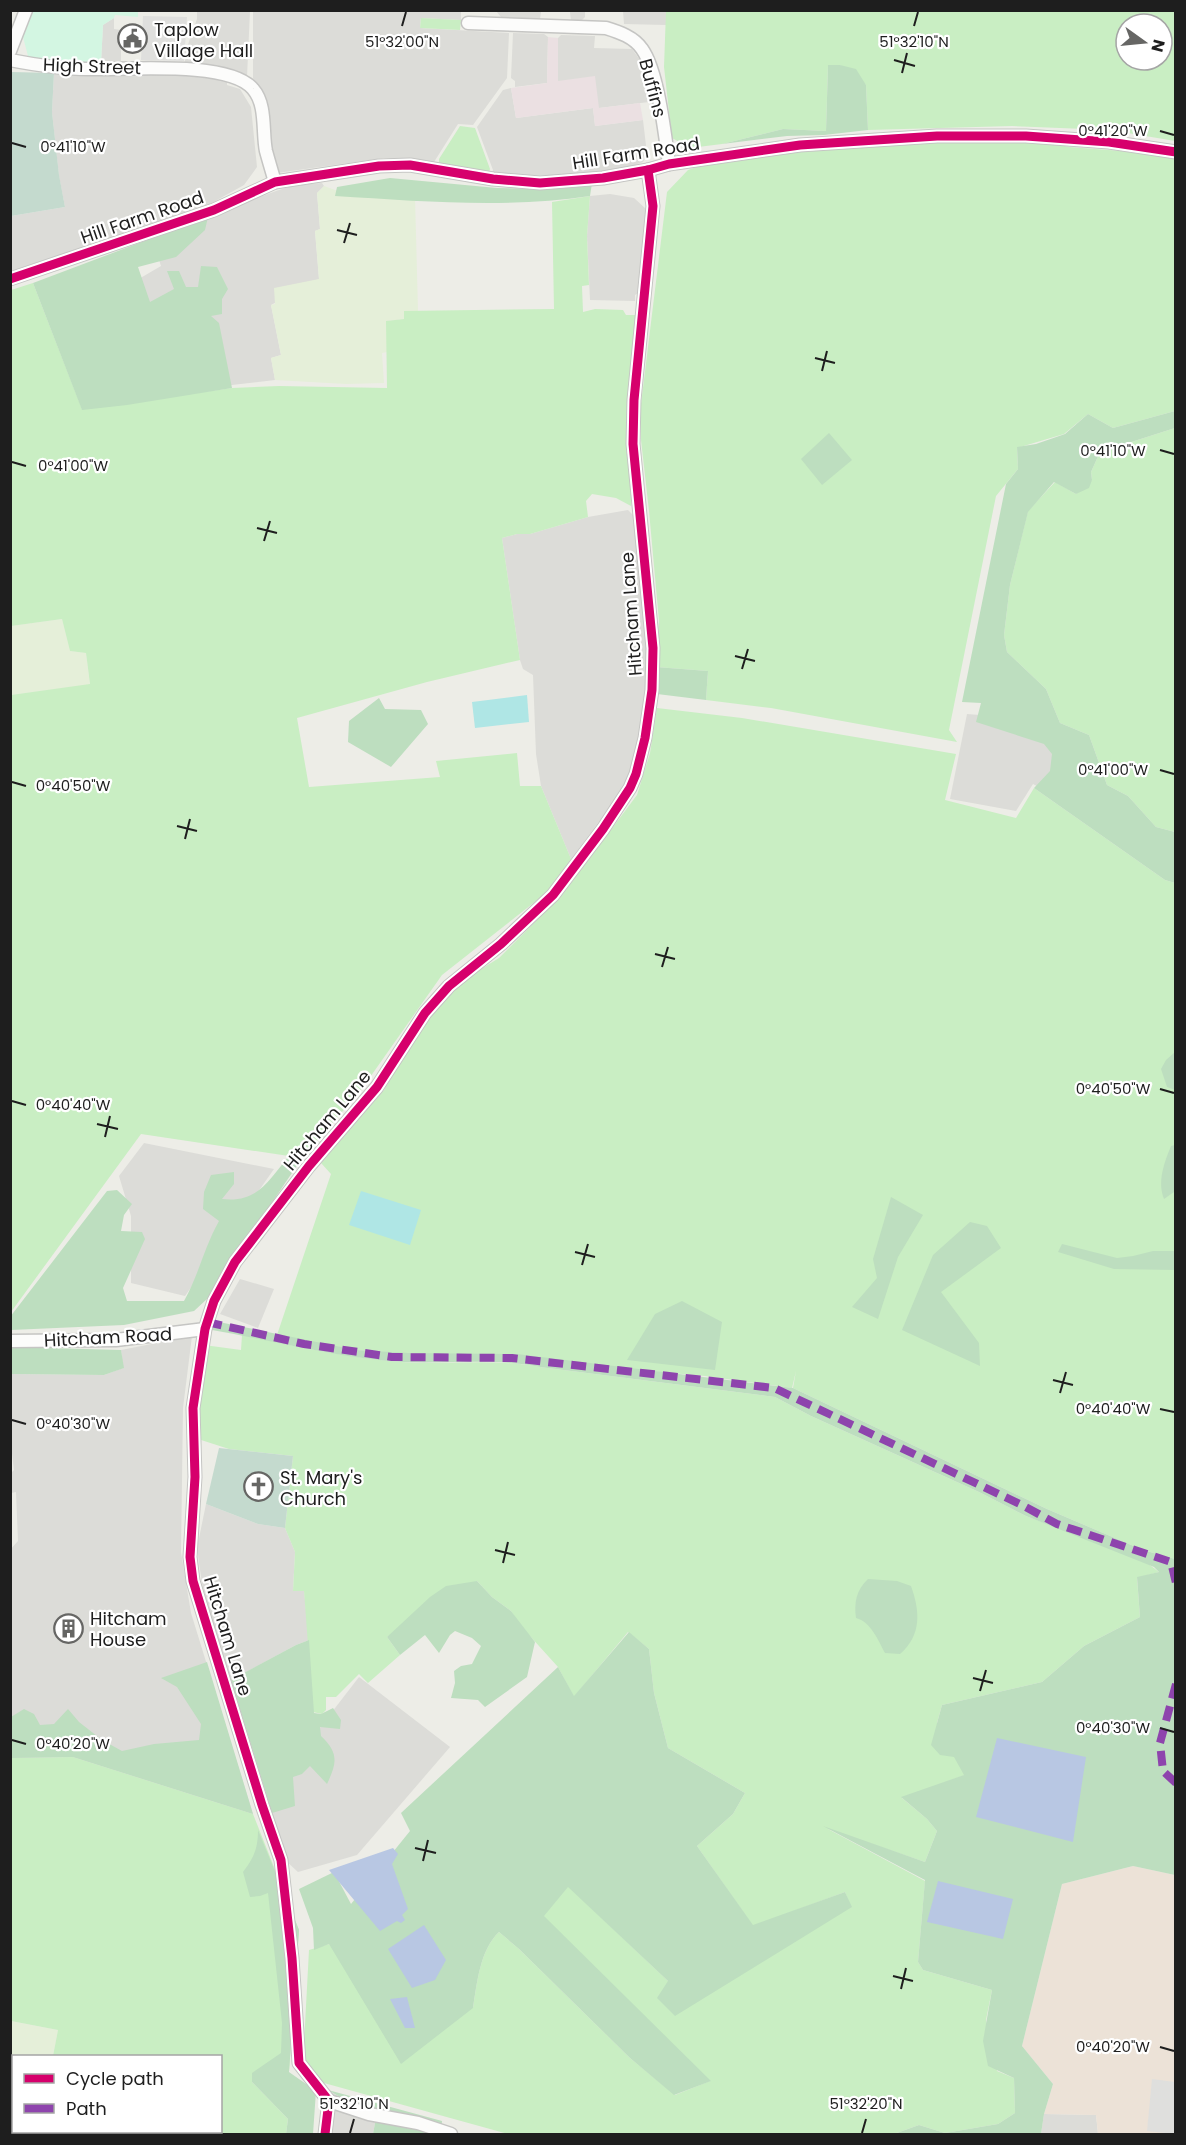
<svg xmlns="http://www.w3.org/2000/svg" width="1186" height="2145" viewBox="0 0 1186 2145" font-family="Poppins,sans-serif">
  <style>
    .residential { fill: #dcdcd8 }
    .commercial { fill: #ece2d7 }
    .industrial { fill: #ebe0e2 }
    .farmland { fill: #e5efd9 }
    .grass { fill: #c9eec3; fill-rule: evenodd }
    .forest { fill: #bddebf }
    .cemetery { fill: #c4dace }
    .park { fill: #d3f6e2 }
    .pitch { fill: #afe6e5 }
    .parking { fill: #dfdfdd }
    .water { fill: #b8c7e3 }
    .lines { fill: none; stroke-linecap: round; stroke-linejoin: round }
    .minor-casing { stroke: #c5c5c3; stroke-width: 15 }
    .minor { stroke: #fcfcfb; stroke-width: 12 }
    .quiet { stroke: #8e44ad; stroke-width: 8; stroke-dasharray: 15 8; stroke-linecap: butt }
    .cycleway-casing { stroke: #fff; stroke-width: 13 }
    .cycleway { stroke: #d6006c; stroke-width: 9 }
    .ticks { fill: none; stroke: #1e1e1e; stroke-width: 2 }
    .labels { text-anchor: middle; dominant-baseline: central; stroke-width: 4.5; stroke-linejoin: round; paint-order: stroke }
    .poi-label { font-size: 18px; fill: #1e1e1e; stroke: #fff; text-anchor: start }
    .street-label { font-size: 18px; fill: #1e1e1e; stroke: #fff }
    .ticks-label { font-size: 15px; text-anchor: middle; fill: #1e1e1e; stroke: #fff; stroke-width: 4.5; stroke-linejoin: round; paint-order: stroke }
  </style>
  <rect width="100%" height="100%" fill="#edede7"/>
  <g class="residential">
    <polygon points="197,11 250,11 247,77 231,70 185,62 185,53 197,19"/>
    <polygon points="253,11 461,11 461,20 421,18 420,28 509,33 507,78 473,125 458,124 434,162 414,163 414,161 384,158 277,173 253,78"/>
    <polygon points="496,11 585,11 585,17 581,21 571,21 570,12 543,11 541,12 540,19 501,17"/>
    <polygon points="623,11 666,11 666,25 624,24"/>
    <polygon points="114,18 114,29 121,30 121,62 101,63 103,25"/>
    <polygon points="513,33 544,34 548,37 547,83 515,87 515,81 511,78"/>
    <polygon points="561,35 595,36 594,48 632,49 643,64 649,102 599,108 558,81 558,38"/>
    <polygon points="54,73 160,73 214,79 227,82 227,85 240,89 251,107 257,167 244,185 201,209 164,223 142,226 108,239 58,262 11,277 11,216 65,207 59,176 52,112"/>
    <polygon points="511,88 516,118 593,108 595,126 643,120 647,154 643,162 623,169 590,175 495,176 492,174 493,170 477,127 503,90"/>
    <polygon points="322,183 324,186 317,193 320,229 315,231 319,279 271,305 281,355 271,358 275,380 223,386 158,340 137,280 161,266 152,237 276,191 295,185"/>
    <polygon points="610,194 634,198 646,209 647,235 641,291 635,295 635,301 590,300 587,236 590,196"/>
    <polygon points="628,510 634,516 648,648 647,702 631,779 571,859 541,786 536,754 533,675 523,669 520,660 502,538 517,534 530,534 588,517"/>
    <polygon points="967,714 1031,719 1090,788 1074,806 1033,784 1016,811 950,799"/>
    <polygon points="144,1143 274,1169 185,1296 131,1283 131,1216 119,1176"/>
    <polygon points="240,1279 274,1289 258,1328 220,1314"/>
    <polygon points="192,1336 183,1408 181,1552 191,1613 253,1814 73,1757 11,1758 10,1550 18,1541 16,1492 11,1493 11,1473 14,1470 10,1437 11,1374 104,1375 123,1368 121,1350"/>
    <polygon points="206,1504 258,1524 285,1528 295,1552 293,1591 304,1590 309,1640 296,1645 228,1682 202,1584 197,1548"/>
    <polygon points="359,1677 450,1747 357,1855 298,1872 284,1859 261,1804"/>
    <polygon points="328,2090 376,2118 373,2134 324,2134"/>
    <polygon points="1044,2114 1096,2115 1098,2134 1041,2134"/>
  </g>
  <polygon class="commercial" points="1133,1866 1175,1875 1175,2134 1098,2134 1096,2115 1044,2114 1053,2084 1022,2046 1062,1884"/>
  <polygon class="industrial" points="548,37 558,38 558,81 595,76 599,108 640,103 643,120 595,126 593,108 516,118 511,88 547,83"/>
  <g class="farmland">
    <polygon points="324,186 338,191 415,196 418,311 405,311 404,319 387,321 387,352 382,353 384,383 346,384 275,380 271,358 281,355 271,305 275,304 274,288 319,279 315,231 320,229 317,193"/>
    <polygon points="62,619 70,651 86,653 90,685 11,695 10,626"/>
    <polygon points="10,2021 58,2030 53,2056 14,2056 13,2117 10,2117"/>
  </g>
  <g class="grass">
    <path d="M666,11H1175V141L1110,130L1012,126L868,130L866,85L840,65H828L826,131L783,129L722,144L690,148L672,138L664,67ZM1126,24H1162V60H1126Z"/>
    <polygon points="421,18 461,20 460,30 420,28"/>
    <polygon points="460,126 475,128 490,169 489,172 439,163 439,159"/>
    <polygon points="887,140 1052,143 1069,147 1175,155 1175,411 1113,428 1088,414 1064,434 1017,448 1018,469 996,496 949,730 957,742 771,708 706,700 708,671 656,667 659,621 649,511 641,440 641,404 667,192 688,170 722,158"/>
    <polygon points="590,196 587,236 589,285 582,286 583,312 595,309 623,310 626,315 637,315 631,506 616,498 592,494 586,501 588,517 530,534 517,534 502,538 520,660 427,682 297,718 309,787 440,777 436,761 517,753 520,786 541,786 571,859 550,890 442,975 361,1090 302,1158 141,1134 11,1312 11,695 90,684 86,653 70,651 62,619 11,626 11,290 33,283 82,409 232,388 279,386 387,388 386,321 404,319 404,311 554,309 552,202"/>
    <polygon points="1175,428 1175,832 1156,827 1128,796 1107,785 1089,735 1060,723 1046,689 1007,652 1004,635 1010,585 1028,511 1055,482 1076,494 1092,480 1091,472 1100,452"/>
    <polygon points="657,708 742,718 956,754 945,800 1016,818 1034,788 1165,880 1175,883 1175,1559 1143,1550 1047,1509 793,1388 796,1371 792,1388 705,1376 637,1370 355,1350 277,1335 331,1174 321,1163 384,1090 422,1026 460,982 499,958 562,895 637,795 650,753"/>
    <path d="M242,1335C295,1346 347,1358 401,1362C448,1365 494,1358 540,1367L775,1397L811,1416L979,1492L1026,1516L1146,1562L1159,1572L1137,1578L1140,1617L1084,1646L1042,1682L942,1705L937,1723L965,1775L902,1798L927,1819L937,1831L925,1862L828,1829L925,1881L918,1962L923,1970L992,1990L986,2020L997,2071L1014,2078L1015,2113L998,2124L945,2133L919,2125L894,2134H508L324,2083L303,2062L309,1950L329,1944L473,2008C477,1983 480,1950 499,1932L519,1949L630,2058L675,2095L710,2081L543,1916L568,1886L668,1981L851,1907L845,1892L753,1926L697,1846L733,1814L745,1793L668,1748L654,1693L649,1649L628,1632L574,1697L558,1667L520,1625L511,1611L492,1597L477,1581L387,1637L400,1655L368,1683L359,1674L336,1697H326V1710L322,1714L313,1712L304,1591H293L295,1552L285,1528L293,1456L229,1449L198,1439L195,1409L204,1345L241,1350Z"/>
    <polygon points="73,1757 253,1814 299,1930 289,2072 252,2082 288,2119 286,2134 11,2134 10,2117 13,2117 14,2132 220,2132 220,2056 53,2056 58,2030 11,2021 11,1758"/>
  </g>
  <g class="forest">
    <polygon points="828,65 840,65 856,69 866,85 868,130 824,135 787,136 722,144 783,129 826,131"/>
    <path d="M390,178L497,188L550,189L592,183L590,196C505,209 419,201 335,196L337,187Z"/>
    <polygon points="208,217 205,230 176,257 138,267 150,302 174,289 167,271 179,271 186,287 198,287 201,266 217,267 228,289 222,299 222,314 211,316 219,323 232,388 127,405 82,410 33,283"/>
    <polygon points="1175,411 1175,428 1100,452 1091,472 1092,480 1089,488 1076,494 1054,482 1028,512 1010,585 1004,635 1007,652 1046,689 1060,723 1089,735 1107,785 1128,796 1156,827 1175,832 1175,883 1165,880 1034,788 1050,771 1052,754 1044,744 976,722 981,703 962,702 1006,484 1018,469 1017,447 1036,444 1065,434 1088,414 1113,428"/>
    <polygon points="829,433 852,460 822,485 801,459"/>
    <polygon points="656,667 708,671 706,700 657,694"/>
    <polygon points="379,698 385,709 421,710 428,724 391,767 348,742 349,721"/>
    <polygon points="1175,1052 1176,1052 1175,1090 1167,1087 1161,1069 1166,1060"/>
    <path d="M1175,1145V1183L1174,1192L1164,1199C1157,1182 1164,1163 1171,1146Z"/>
    <path d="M289,1156L302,1158L207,1299L194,1311L124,1325L11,1330L10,1317L107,1191L117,1190L132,1204L124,1215L121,1231L142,1232L145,1239L123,1288L127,1301H184C199,1274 204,1248 219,1221L203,1209L204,1192L211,1175L234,1172V1184L222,1199C258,1203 268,1181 289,1156Z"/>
    <polygon points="891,1197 923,1215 898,1257 878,1319 852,1307 877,1278 873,1259"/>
    <polygon points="970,1222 987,1226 1001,1248 941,1292 979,1343 980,1366 902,1330 933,1255"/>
    <polygon points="1062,1244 1117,1258 1133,1256 1153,1251 1175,1251 1175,1270 1114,1269 1058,1252"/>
    <polygon points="682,1301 722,1322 715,1370 627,1360 655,1314"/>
    <path d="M214,1321L356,1350L408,1353L517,1354L793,1388L1047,1509L1143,1550L1175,1559V1875L1133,1866L1062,1884L1022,2046L1053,2084L1044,2114L1041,2134H894L919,2125L945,2133L998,2124L1015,2113L1014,2078L988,2066L983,2041L992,1990L923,1970L918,1962L925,1880L823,1826L925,1862L937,1831L927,1819L901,1797L964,1775L954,1757L940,1755L931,1745L942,1705L1042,1682L1084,1646L1140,1617L1137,1577L1159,1572L1154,1567L1026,1516L979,1492L811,1416L775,1397L540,1367C495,1358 448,1364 402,1362C338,1358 275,1341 212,1330Z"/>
    <polygon points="11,1347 121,1350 124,1368 104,1375 11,1374"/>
    <path d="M868,1579L897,1581L911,1586C920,1611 922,1635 900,1654L885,1653C878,1640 871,1622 856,1618C854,1603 856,1590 868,1579Z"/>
    <polygon points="477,1581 492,1597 511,1611 535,1642 527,1677 485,1707 478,1700 451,1698 455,1683 454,1671 461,1666 472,1664 481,1646 472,1638 455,1631 450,1635 439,1653 425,1635 400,1655 387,1637 430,1597 446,1586"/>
    <path d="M629,1632L649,1649L654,1693L668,1748L745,1793L733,1814L697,1846L753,1925L845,1892L852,1907L675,2016L657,1998L668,1981L568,1887L544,1916L711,2081L674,2095L630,2058L519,1949L499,1932C480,1950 477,1983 473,2008L401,2064L329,1944L314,1950L313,1928L299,1889L334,1872L351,1904L410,1831L401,1813L558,1667L574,1696Z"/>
    <path d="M309,1640L314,1713L321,1714L333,1708L341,1720L340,1729L320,1727L321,1736C339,1753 337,1763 327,1784L310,1766L302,1774L293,1777L295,1806L272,1813L231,1680L296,1645Z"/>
    <polygon points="207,1662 253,1814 73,1757 11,1758 11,1717 24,1709 34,1714 40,1725 54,1724 68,1709 79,1722 102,1740 122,1751 154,1744 199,1740 201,1724 177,1687 161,1678"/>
    <path d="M258,1830L299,1930L289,2072L316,2091L313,2134H286L288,2119L252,2082V2073L281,2053L282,2023L268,1893L260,1896L250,1897L243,1872C254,1858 258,1848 258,1830Z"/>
    <polygon points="328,2090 442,2121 441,2134 373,2134 376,2118"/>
  </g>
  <g class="cemetery">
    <polygon points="11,72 54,73 52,112 59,175 65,207 11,216"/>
    <polygon points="219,1448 293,1456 285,1528 258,1524 206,1504"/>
  </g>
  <polygon class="park" points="31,11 138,11 138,17 115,15 114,18 103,25 101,63 38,60 28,56 23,37"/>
  <g class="pitch">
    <polygon points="527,695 529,722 475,728 472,702"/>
    <polygon points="361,1191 421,1210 410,1245 349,1225"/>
  </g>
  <g class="parking">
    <polygon points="143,16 187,17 184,61 141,60"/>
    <polygon points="1152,2079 1175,2082 1175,2134 1147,2131"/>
  </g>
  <g class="water">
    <polygon points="997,1738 1086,1757 1073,1842 976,1817"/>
    <polygon points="393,1848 398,1854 392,1864 408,1909 402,1915 405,1920 401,1923 397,1921 380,1931 329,1870"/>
    <polygon points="938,1881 1013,1899 1003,1939 927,1922"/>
    <polygon points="424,1925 446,1960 435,1980 412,1988 388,1949"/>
    <polygon points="407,1997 415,2028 405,2028 390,1999"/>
  </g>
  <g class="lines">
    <defs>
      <g id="minor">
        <path d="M468,23L606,28C619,32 634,37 642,49C658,71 665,135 669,164"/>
        <polyline points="10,51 26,10"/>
        <path d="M10,60C36,65 62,69 88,69C125,70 229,60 253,89C267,105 262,132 266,151C269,162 272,172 275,182"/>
        <polyline points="10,279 214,210 275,182 379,166 410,165 493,179 540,183 603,178 648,170 669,164 800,145 937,136 1026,136 1109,142 1176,152"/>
        <polyline points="10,1341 116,1340 205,1329"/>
        <polyline points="329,2101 369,2114 418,2123 451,2134"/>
        <polyline points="325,2134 329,2101 299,2063 292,1958 281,1860 262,1805 193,1581 190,1557 195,1477 193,1408 205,1329 214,1301 235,1262 309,1166 377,1087 425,1013 449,986 501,944 553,895 603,829 630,788 636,774 645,738 652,690 653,648 633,444 634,400 653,206 648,170"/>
      </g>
    </defs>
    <use href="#minor" class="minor-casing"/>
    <use href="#minor" class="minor"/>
    <g class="quiet">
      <polyline points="207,1322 304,1344 392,1357 512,1358 774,1388 1022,1505 1057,1524 1171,1562 1176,1583"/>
      <polyline points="1176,1684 1160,1743 1163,1771 1176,1783"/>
    </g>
    <defs>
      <g id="cycleway">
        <polyline points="10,279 214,210 275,182 379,166 410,165 493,179 540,183 603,178 648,170 669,164 800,145 937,136 1026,136 1109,142 1176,152"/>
        <polyline points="325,2134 329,2101 299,2063 292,1958 281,1860 262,1805 193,1581 190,1557 195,1477 193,1408 205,1329 214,1301 235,1262 309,1166 377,1087 425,1013 449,986 501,944 553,895 603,829 630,788 636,774 645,738 652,690 653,648 633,444 634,400 653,206 648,170"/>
      </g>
    </defs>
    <use href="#cycleway" class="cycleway-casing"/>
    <use href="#cycleway" class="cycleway"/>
  </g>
  <path class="ticks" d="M402,26L406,12M914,26L918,12M894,60L915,66M902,73L907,53M1160,131L1174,135M12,143L26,147M337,230L357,235M344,243L350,223M815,358L835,363M822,371L827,351M1160,450L1174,454M12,462L26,466M257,528L277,533M264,541L270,521M735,656L755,661M742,669L748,649M1160,770L1174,774M12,782L26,786M177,826L197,831M185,839L190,819M655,954L675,959M662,967L668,947M1160,1089L1174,1093M12,1101L26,1105M97,1124L118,1129M105,1137L110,1116M575,1252L595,1257M582,1265L588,1244M1053,1380L1073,1385M1060,1393L1066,1372M1160,1409L1174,1412M12,1420L26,1424M495,1550L515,1555M503,1563L508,1542M973,1678L993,1683M980,1691L986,1670M1160,1728L1174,1732M12,1740L26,1744M415,1848L436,1853M423,1861L428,1840M893,1976L913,1981M901,1989L906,1968M1160,2047L1174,2051M350,2133L354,2119M862,2133L866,2119"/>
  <defs>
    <symbol id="civic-ring" viewBox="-11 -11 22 22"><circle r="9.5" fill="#fff" stroke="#666664" stroke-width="1.5"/><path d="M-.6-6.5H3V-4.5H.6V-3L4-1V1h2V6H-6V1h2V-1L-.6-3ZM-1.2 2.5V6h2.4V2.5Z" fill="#666664"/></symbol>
    <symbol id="church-ring" viewBox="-11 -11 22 22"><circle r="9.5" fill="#fff" stroke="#666664" stroke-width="1.5"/><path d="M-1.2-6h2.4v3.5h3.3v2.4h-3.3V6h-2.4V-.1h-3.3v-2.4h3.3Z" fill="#666664"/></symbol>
    <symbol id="building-ring" viewBox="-11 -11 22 22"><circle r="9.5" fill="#fff" stroke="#666664" stroke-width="1.5"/><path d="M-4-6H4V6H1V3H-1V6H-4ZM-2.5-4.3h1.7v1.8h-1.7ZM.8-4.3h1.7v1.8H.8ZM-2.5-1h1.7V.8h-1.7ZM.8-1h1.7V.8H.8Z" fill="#666664"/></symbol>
  </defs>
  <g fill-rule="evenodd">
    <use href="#civic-ring" x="116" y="22" width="33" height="33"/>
    <use href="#church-ring" x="242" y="1470" width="33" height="33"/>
    <use href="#building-ring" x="52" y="1612" width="33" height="33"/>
  </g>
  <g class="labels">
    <g class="poi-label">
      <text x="154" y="29">Taplow<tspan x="154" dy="21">Village Hall</tspan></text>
      <text x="280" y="1477">St. Mary's<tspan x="280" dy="21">Church</tspan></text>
      <text x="90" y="1618">Hitcham<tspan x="90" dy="21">House</tspan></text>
    </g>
    <g class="street-label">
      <text transform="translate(92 66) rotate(2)">High Street</text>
      <text transform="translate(653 88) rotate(75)">Buffins</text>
      <text transform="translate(636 153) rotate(-9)">Hill Farm Road</text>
      <text transform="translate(142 217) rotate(-19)">Hill Farm Road</text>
      <text transform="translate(631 614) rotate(-94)">Hitcham Lane</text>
      <text transform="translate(327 1120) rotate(-50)">Hitcham Lane</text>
      <text transform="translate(108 1337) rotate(-3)">Hitcham Road</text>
      <text transform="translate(228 1636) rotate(73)">Hitcham Lane</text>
    </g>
  </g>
  <g class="ticks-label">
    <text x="402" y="47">51°32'00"N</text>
    <text x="914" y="47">51°32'10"N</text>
    <text x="1113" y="136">0°41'20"W</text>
    <text x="73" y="152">0°41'10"W</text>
    <text x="1113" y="456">0°41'10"W</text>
    <text x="73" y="471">0°41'00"W</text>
    <text x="1113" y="775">0°41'00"W</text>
    <text x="73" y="791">0°40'50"W</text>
    <text x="1113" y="1094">0°40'50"W</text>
    <text x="73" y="1110">0°40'40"W</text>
    <text x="1113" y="1414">0°40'40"W</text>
    <text x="73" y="1429">0°40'30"W</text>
    <text x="1113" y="1733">0°40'30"W</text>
    <text x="73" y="1749">0°40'20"W</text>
    <text x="1113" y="2052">0°40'20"W</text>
    <text x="354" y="2109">51°32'10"N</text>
    <text x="866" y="2109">51°32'20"N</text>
  </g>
  <rect width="1186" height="2145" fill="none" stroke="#1e1e1e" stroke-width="24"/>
  <rect x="12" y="2055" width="210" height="78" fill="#ffffff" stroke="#a5a5a5" stroke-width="1.5"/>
  <rect x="24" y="2074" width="30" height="9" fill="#d6006c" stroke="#a5a5a5" stroke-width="1.5"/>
  <text x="66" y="2085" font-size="18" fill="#1e1e1e">Cycle path</text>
  <rect x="24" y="2104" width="30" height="9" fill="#8e44ad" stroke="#a5a5a5" stroke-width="1.5"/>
  <text x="66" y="2115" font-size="18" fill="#1e1e1e">Path</text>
  <g transform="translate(1144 42) rotate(105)"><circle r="28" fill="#ffffff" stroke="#a5a5a5" stroke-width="1.5"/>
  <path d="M0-4.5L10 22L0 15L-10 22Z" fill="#666664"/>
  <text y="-9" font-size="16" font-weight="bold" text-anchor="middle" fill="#1e1e1e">N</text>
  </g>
</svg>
